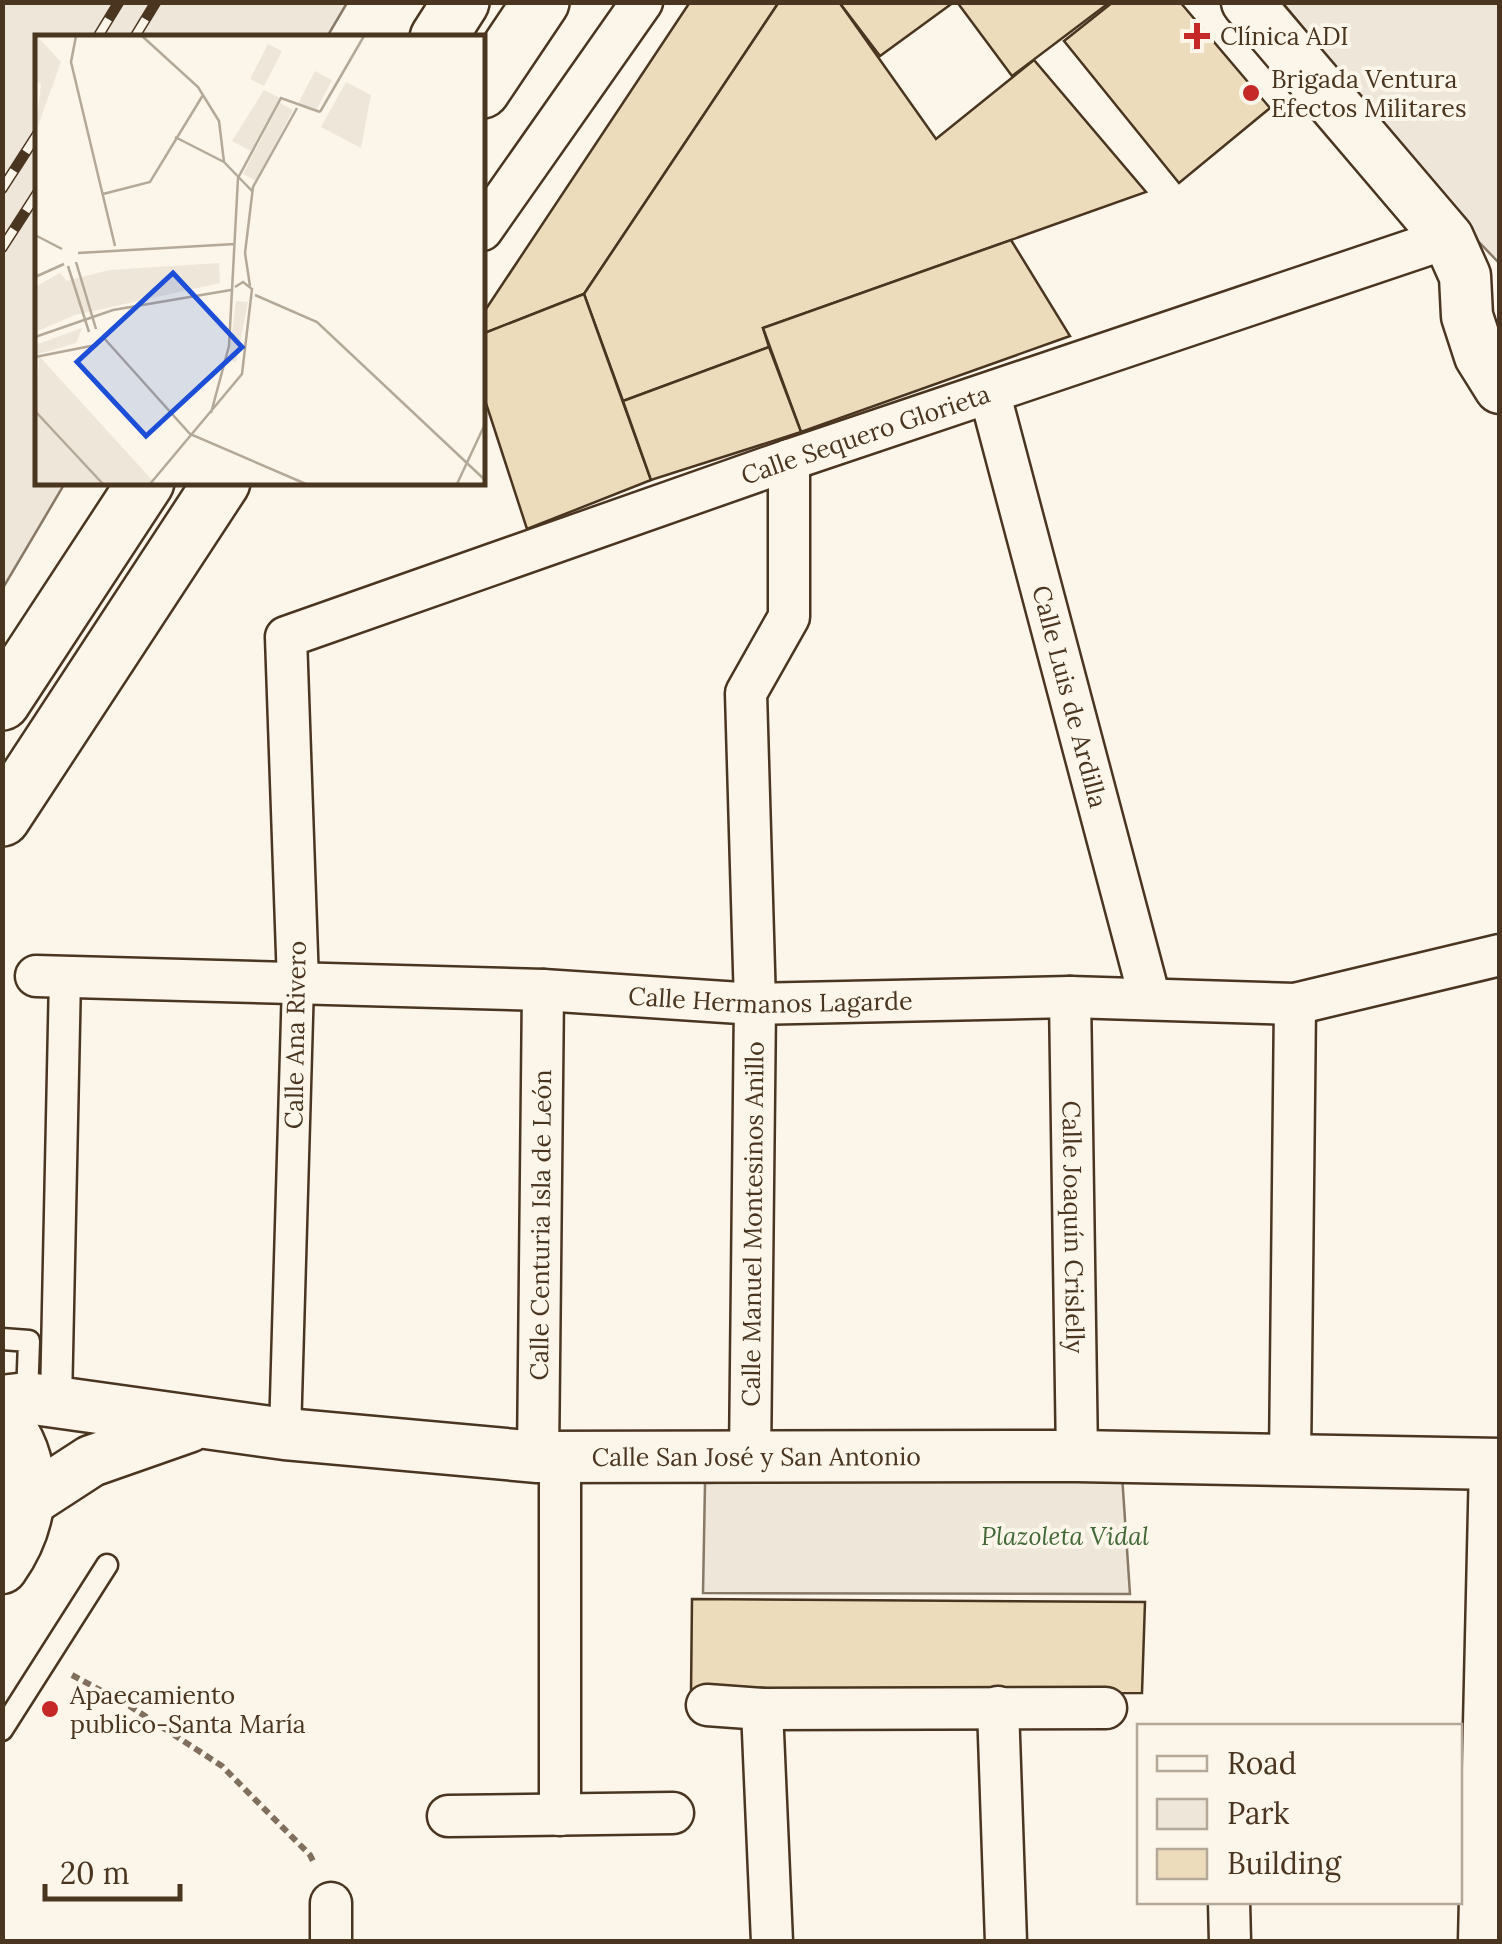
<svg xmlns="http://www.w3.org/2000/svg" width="1502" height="1944" viewBox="0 0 1502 1944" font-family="Lora,serif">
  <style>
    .green { fill: #ede6d9; stroke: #887966; stroke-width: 2.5 }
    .building { fill: #ecdcbc; stroke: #4a3520; stroke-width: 2.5 }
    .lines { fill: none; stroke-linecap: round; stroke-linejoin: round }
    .service-casing { stroke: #4a3520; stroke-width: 25 }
    .pedestrian-casing { stroke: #4a3520; stroke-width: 35 }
    .minor-casing { stroke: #4a3520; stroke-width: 45 }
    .tertiary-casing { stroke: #4a3520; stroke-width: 55 }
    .motorway-casing { stroke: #4a3520; stroke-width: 60 }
    .path { stroke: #7f6f5c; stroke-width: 6; stroke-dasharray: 8 5; stroke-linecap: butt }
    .service { stroke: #fbf6e9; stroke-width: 20 }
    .pedestrian { stroke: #fbf6e9; stroke-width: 30 }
    .minor { stroke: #fbf6e9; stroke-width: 40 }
    .tertiary { stroke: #fbf6e9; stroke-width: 50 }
    .motorway { stroke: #fbf6e9; stroke-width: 55 }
    .rail-casing { stroke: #4a3520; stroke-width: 11 }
    .rail { stroke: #fbf6e9; stroke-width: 8; stroke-dasharray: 22; stroke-linecap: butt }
    .poi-dot { fill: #c62828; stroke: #fbf6e9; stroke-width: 4 }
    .labels { text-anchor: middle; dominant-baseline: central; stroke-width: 8; stroke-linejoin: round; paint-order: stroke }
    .poi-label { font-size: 25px; fill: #4a3520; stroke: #fbf6e9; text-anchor: start }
    .street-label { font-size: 25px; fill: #4a3520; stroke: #fbf6e9 }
    .park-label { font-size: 25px; font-style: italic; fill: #436837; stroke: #fbf6e9 }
    .inset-road { fill: none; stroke: #b4a999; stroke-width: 2.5 }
    .view { fill: #1d4ed8; fill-opacity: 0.15; stroke: #1d4ed8; stroke-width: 5 }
    .inset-edge { fill: none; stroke: #4a3520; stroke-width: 5 }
  </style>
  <rect width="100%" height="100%" fill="#fbf6e9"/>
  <g class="green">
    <polygon points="3,2 347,3 327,37 38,38 38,482 65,483 3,588"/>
    <polygon points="1283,3 1499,3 1499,263 1478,241"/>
    <polygon points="1122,1475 1130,1594 703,1593 705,1483"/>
  </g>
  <g class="building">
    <polygon points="690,2 779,2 584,294 482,334 482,315"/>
    <polygon points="779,2 839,2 936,139 1034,60 1146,192 763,328 769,347 623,401 584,294"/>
    <polygon points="839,2 954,2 880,56"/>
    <polygon points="957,2 1110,2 1012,76"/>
    <polygon points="1113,2 1180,2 1270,108 1179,183 1064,41"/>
    <polygon points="1011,240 1070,336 801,432 763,328"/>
    <polygon points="584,294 651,480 527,529 482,391 482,334"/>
    <polygon points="769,347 801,432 651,480 623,401"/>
    <polygon points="692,1599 1145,1602 1142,1693 691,1694"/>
  </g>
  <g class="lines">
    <defs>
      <g id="service">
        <polyline points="2,1339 29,1341 27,1397"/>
        <polyline points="2,1730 107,1565"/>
      </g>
      <g id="pedestrian">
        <polyline points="56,1402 65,977"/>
        <polyline points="285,1434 298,983"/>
      </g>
      <g id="minor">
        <polyline points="482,230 642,2"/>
        <path id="s1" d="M990,395L1150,999"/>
        <path id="s2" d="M36,976L543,990L755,1004L1070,997L1295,1004L1500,955"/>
        <path id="s3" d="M298,983L286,637L789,460L1448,238"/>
        <path id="s4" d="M1070,997L1077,1456"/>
        <path id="s5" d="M538,1457L543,990"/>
        <polyline points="560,1457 560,1815"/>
        <path id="s6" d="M750,1459L755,1004L746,693L789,617V460"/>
        <polyline points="1290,1460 1295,1004"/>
        <polyline points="707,1705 762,1709 1106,1708"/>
        <polyline points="998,1707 1006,1942"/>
        <polyline points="762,1709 772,1942"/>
        <polyline points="448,1816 673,1813"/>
        <polyline points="1229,1902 1230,1942"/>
        <polyline points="331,1903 331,1942"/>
        <polyline points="1479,1942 1490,1464"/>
      </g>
      <g id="tertiary">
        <polyline points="1247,2 1448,238 1465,276 1467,316 1480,356 1500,388"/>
        <path id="s7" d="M2,1401L27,1398L285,1434L538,1457L1077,1456L1500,1464"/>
        <path d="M2,1417C41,1463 35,1521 2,1568"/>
        <polyline points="31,1500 91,1461 188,1427"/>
      </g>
      <g id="motorway">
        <polyline points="438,38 461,2"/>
        <polyline points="482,90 541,2"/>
        <polyline points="2,702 146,482"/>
        <polyline points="2,818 222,482"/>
      </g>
    </defs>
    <use href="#service" class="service-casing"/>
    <use href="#pedestrian" class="pedestrian-casing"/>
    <use href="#minor" class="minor-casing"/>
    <use href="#tertiary" class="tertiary-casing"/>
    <use href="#motorway" class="motorway-casing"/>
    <polyline class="path" points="72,1675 128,1705 222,1766 310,1855 315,1865"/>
    <use href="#service" class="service"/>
    <use href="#pedestrian" class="pedestrian"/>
    <use href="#minor" class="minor"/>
    <use href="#tertiary" class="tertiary"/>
    <use href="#motorway" class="motorway"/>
    <defs>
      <g id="rail">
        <polyline points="97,38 119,2"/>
        <polyline points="134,38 156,2"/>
        <polyline points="2,189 38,133"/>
        <polyline points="2,248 38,192"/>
      </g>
    </defs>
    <use href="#rail" class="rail-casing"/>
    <use href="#rail" class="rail"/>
  </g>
  <g class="poi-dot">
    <path d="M1192 21h10v10h10v10h-10v10h-10v-10h-10v-10h10z"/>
    <circle cx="1251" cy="93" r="10"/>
    <circle cx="50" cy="1709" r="10"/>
  </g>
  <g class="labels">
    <g class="poi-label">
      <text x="1220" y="36">Clínica ADI</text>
      <text x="1271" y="79">Brigada Ventura<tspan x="1271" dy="29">Efectos Militares</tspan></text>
      <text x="70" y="1695">Apaecamiento<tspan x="70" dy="29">publico-Santa María</tspan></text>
    </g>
    <g class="street-label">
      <text stroke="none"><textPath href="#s3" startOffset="960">Calle Sequero Glorieta</textPath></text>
      <text stroke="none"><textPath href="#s1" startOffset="312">Calle Luis de Ardilla</textPath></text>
      <text stroke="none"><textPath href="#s2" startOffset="735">Calle Hermanos Lagarde</textPath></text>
      <text transform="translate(295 1035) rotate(-89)">Calle Ana Rivero</text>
      <text stroke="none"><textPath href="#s5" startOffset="232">Calle Centuria Isla de León</textPath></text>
      <text stroke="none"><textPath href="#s6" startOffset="235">Calle Manuel Montesinos Anillo</textPath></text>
      <text stroke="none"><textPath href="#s4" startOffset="230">Calle Joaquín Crislelly</textPath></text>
      <text stroke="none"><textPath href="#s7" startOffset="758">Calle San José y San Antonio</textPath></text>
    </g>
    <g class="park-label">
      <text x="1065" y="1536">Plazoleta Vidal</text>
    </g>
  </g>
  <g transform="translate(35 35)">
    <rect width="450" height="450" fill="#fbf6e9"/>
    <path d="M2,1L26,27L0,99L6,49L0,45ZM233,9L247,16L229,51L215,44ZM280,36L297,45L282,74L263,69ZM311,47L336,60L326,113L286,92ZM229,55L245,63L216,116L197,106ZM245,68L258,75L221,146L208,139ZM184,228L185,248L40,280L0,297V252L25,238L32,246L74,235ZM201,266L213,267L201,328L194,324ZM47,293L41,308L0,320V310ZM4,321L118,446L115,449H0Z" fill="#ede6d9"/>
    <path class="inset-road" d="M41,1L36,27L80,211M107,1L163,52L184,86L189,127L217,156M285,77L329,1M140,102L189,127M68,159L115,147L168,60M0,200L27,214M43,218L200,209M41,227L61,294M33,231L54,297M0,242L29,229M215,251L210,218L218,152L262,73M220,260L282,287L450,445M0,302L78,275L196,255M68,302L155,399L271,449M0,322L61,310M0,376L68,449M176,378L194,311L203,143L246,63L285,77M115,449L207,339L217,254L208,247L200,252M422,449L450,389"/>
    <path class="view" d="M138,238L207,312L111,401L42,327Z"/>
    <rect width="450" height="450" class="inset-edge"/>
  </g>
  <rect width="1502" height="1944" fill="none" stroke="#4a3520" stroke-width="10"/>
  <rect x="1137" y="1724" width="325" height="180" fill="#fbf6e9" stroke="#b4a999" stroke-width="2.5"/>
  <rect x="1157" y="1756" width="50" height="15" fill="#fbf6e9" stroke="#b4a999" stroke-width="2.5"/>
  <text x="1227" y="1774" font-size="30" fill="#4a3520">Road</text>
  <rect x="1157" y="1799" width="50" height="30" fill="#ede6d9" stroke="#b4a999" stroke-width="2.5"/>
  <text x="1227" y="1824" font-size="30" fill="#4a3520">Park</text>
  <rect x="1157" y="1849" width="50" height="30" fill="#ecdcbc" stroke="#b4a999" stroke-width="2.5"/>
  <text x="1227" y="1874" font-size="30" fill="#4a3520">Building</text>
  <path d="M45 1884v15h135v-15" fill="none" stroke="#4a3520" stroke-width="5"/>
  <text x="60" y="1884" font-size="30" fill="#4a3520" stroke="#fbf6e9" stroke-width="8" paint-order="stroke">20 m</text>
</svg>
